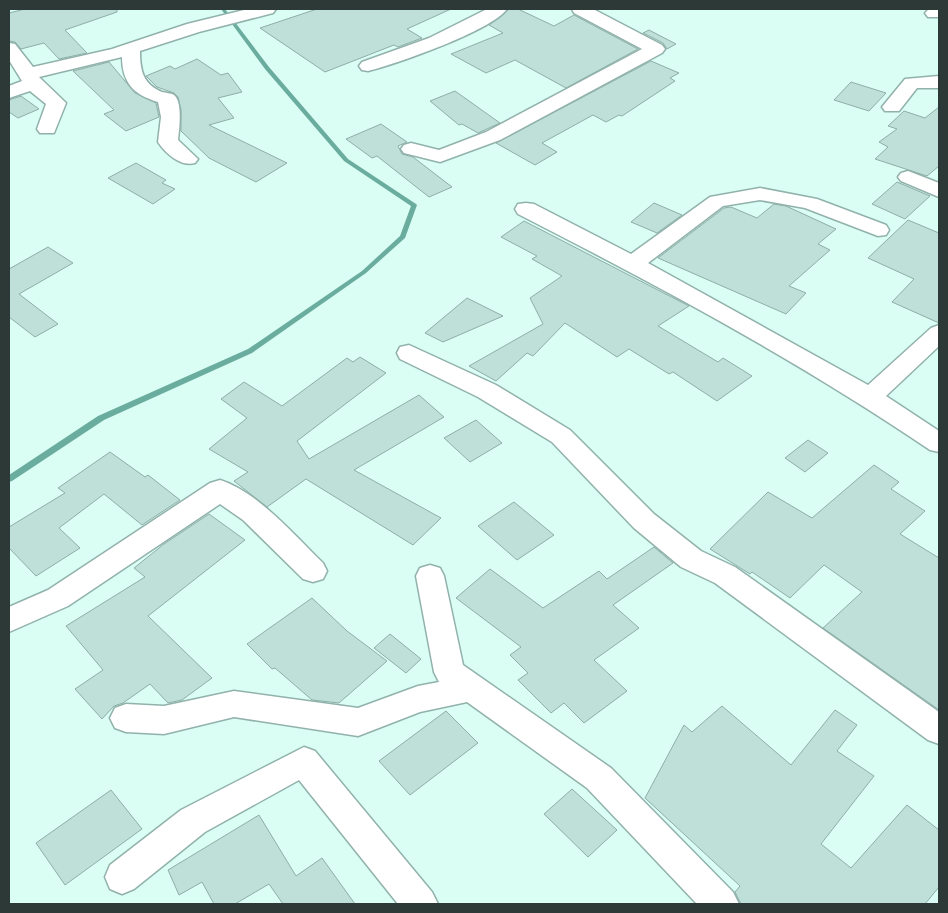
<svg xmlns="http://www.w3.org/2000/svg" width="948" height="913" viewBox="0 0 948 913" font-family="Manrope,sans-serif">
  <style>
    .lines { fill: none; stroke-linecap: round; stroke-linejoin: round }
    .stream { fill: #6aad9f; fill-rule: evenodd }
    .building { fill: #bee0d8; stroke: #8eaea7 }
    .minor-casing { stroke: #91b2ab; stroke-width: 3 }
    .minor { fill: #fff; fill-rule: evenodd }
  </style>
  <rect width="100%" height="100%" fill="#dafdf4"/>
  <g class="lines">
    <polygon class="stream" points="221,9 225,9 269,67 348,159 416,204 417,205 405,238 366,273 252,353 104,420 12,481 9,482 9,475 98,416 248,349 362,271 400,236 411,206 344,161 265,69"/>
  </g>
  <g class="building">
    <polygon points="25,9 117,9 117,12 65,30 87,53 59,59 44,43 21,49 15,42 9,41 9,13"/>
    <polygon points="317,9 451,9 407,29 422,38 398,47 394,45 325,72 260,28"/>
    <polygon points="509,9 518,9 554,26 574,15 638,49 566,88 515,60 486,73 451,54 503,33 489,25"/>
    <polygon points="649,30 676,44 667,49 663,43 643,33"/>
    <polygon points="197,59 221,75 228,73 242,92 218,98 234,118 209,125 287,163 256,182 209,158 181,131 181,110 178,97 174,93 157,87 146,76 170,66 175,69"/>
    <polygon points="651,61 679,73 670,78 675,81 622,116 619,115 606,122 593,115 542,143 557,152 535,165 496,143"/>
    <polygon points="109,62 135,93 156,103 159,117 126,131 104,114 114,110 73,71"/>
    <polygon points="851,82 886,93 869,111 834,100"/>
    <polygon points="455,91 500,123 478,133 462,124 459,125 430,101"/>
    <polygon points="21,96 39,109 18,118 9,112 9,100"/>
    <polygon points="939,107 939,166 927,176 875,159 888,147 879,142 897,129 888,126 904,111 925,118"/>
    <polygon points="381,124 407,142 398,146 402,154 413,157 452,187 429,197 377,156 372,158 346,139"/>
    <polygon points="136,163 166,180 162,183 175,189 153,204 108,178"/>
    <polygon points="897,182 930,196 905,219 872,204"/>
    <polygon points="654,203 682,215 657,233 631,222"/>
    <polygon points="774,204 786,206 836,229 818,244 830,250 789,286 806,293 786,314 658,258 724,208 731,207 757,218"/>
    <polygon points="908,220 939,233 939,323 892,302 914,279 868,258"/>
    <polygon points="524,221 689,306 658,326 718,362 723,358 752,376 717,401 673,372 669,374 629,349 617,357 565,323 533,356 527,353 496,381 469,366 543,324 530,298 562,276 532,259 537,256 501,237"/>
    <polygon points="48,247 73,263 19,294 58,324 35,337 9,317 9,269"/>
    <polygon points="467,298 503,316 443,342 425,333"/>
    <polygon points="360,357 386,373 297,441 309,459 419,395 444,417 354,470 441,518 413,545 306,479 267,507 234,481 248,472 209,449 247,418 221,399 244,382 282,406 347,358 353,362"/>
    <polygon points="476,420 502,443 470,462 444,438"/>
    <polygon points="808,440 828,453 805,472 785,458"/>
    <polygon points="110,452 145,477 148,475 180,500 142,525 104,494 59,528 80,548 36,576 9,548 9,527 65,493 58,488"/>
    <polygon points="874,465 899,482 891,489 925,511 900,534 939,558 939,710 823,628 862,592 824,565 790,598 752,572 750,574 710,549 768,492 812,518"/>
    <polygon points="514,502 554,535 517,560 478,526"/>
    <polygon points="209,514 245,540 148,616 212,678 182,700 168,703 150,684 123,703 114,706 102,719 75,689 103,670 66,626 145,577 134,568 164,544"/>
    <polygon points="654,547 673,563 613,605 639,628 594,660 627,691 584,723 564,703 551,713 518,680 528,673 510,655 521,647 456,598 490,569 543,608 599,571 607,579"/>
    <polygon points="312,598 347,631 387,661 339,703 312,700 275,668 272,669 247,644"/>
    <polygon points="390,634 421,659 406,673 374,648"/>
    <polygon points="722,706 791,765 835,710 857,725 837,751 874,776 821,844 851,868 907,805 939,830 939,887 925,904 741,904 735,892 740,886 645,798 684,725 692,732"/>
    <polygon points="446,711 478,743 410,795 379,761"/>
    <polygon points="572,789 617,830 588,857 544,814"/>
    <polygon points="111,790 142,829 65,885 36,843"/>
    <polygon points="259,815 296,876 322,858 355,904 283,904 269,884 235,904 214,904 202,882 179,895 168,870"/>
  </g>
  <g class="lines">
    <defs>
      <g id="minor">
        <path d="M248,9H276L273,13L199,32L140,51C140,71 143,84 162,92C165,93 171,93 174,95C183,102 179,130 178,140L198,159L195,163C181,167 166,154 158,142L161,117L158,102C134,95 122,83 122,57L39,77L66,103L54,133H40L37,129L46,104L30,91L9,98V86L22,81L9,60V43L15,44L33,67L112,49L187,24Z"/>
        <path d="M487,9H507C491,31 396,64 368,71L362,70L359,66L362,62L429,38Z"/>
        <polygon points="572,9 593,9 662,45 665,49 662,53 500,140 440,162 404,153 401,149 404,145 411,143 439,150 486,132 642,49 574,13"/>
        <polygon points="929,9 939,9 939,17 928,17 925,13"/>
        <polygon points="939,76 939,88 917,88 899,111 885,111 882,107 905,79"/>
        <polygon points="908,171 939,183 939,197 901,181 898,177 901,173"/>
        <path d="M760,188L817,199L886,225L889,230L886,235L878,236L805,208L760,200L723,206L648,263L868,385L931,328L939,325V346L886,396L939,431V452L930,450C799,361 659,286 518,214L515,209L518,204L526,203L534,204L631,254L710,197Z"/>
        <polygon points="409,345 496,385 570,430 654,514 701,551 735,567 939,712 939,744 928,740 715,583 681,567 634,528 552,442 478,397 400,359 397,353 400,347"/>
        <path d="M220,480C258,492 295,536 323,563L327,571L323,579L313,582L303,579L243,520L220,504L68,606L9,632V607L48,590L210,483Z"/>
        <polygon points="430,565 440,568 444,576 463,665 611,768 733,892 739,904 697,904 587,788 467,702 420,712 358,736 234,717 164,734 126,732 115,728 110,718 115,708 126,704 164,706 234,691 358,708 418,686 439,682 434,672 416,576 420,568"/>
        <polygon points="304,747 315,751 432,892 438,904 398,904 299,780 205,832 134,889 122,894 110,889 105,877 110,865 181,810"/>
      </g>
    </defs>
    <use href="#minor" class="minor-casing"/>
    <use href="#minor" class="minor"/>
  </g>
  <rect width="948" height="913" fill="none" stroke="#2c3936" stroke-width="20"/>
</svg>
